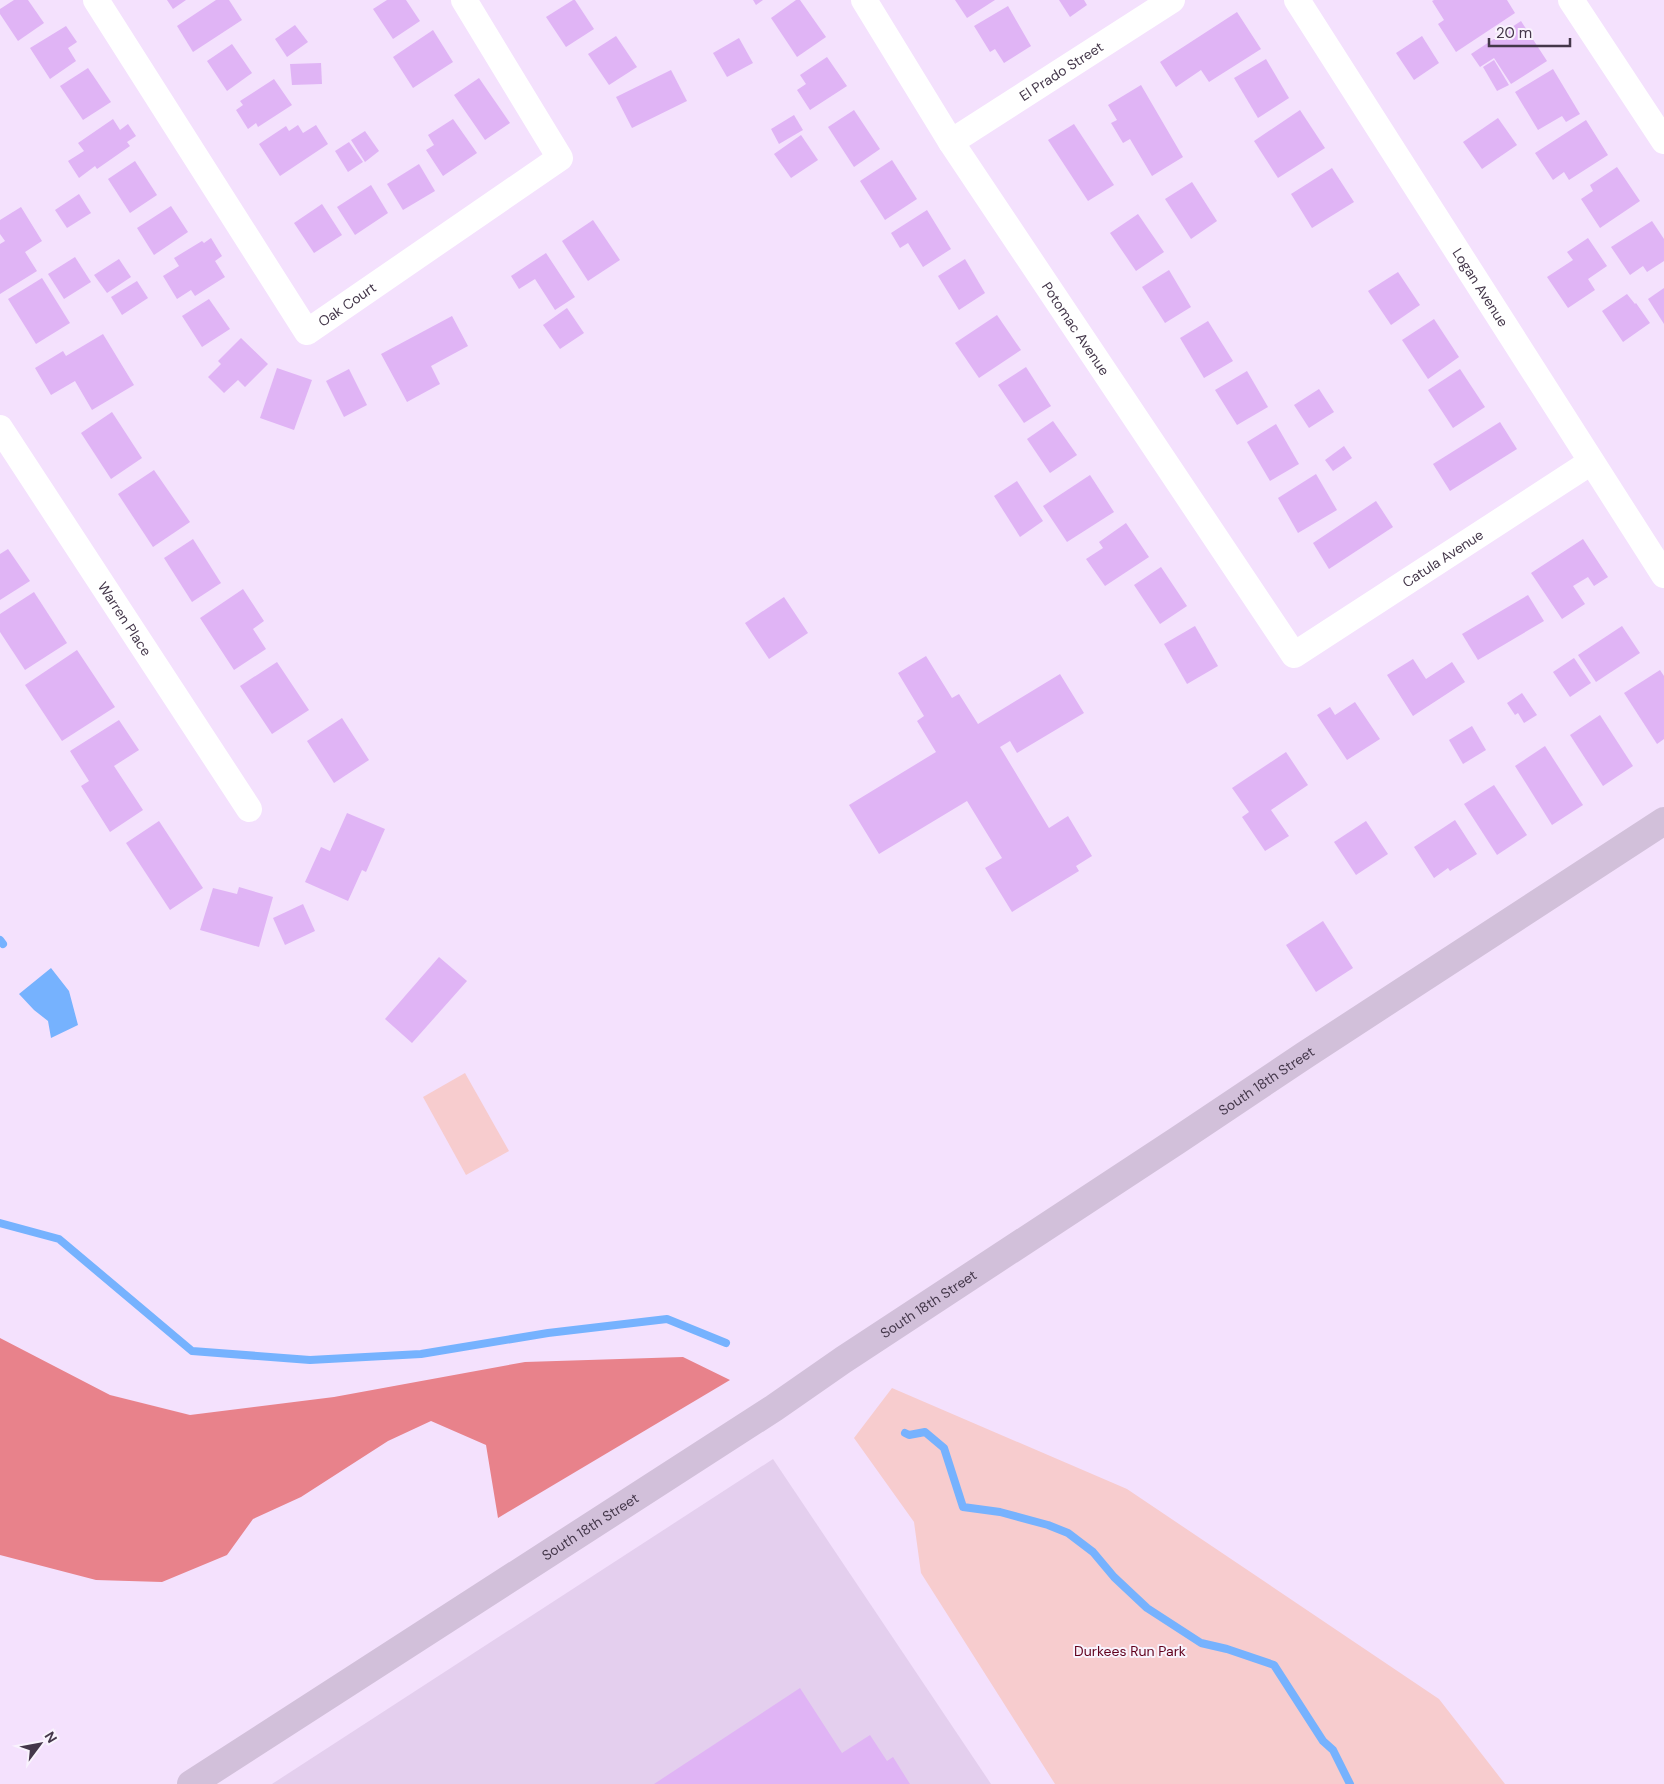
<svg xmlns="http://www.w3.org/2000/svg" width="1664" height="1784" viewBox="0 0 1664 1784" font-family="'DM Sans',sans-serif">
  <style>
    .built { fill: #e4cfee }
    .green { fill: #f7ccce }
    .forest { fill: #e8828b }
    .water { fill: #76b2fe }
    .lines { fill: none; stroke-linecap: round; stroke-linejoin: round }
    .stream { stroke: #76b2fe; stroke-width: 8 }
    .building { fill: #e0b4f5 }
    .minor { stroke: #fff; stroke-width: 26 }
    .secondary { stroke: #d2c0da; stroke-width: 28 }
    .labels { text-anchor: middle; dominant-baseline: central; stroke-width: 4; stroke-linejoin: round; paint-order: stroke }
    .street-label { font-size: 14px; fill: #44374a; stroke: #f9f3fd }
    .park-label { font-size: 14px; fill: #61001c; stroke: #f9f3fd }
  </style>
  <rect width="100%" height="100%" fill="#f4e1fd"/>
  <polygon class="built" points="773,1459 991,1784 272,1784"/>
  <g class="green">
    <polygon points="465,1073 509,1151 466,1175 423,1097"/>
    <polygon points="892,1388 1127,1489 1439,1699 1505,1784 1055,1784 921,1573 914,1522 854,1438"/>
  </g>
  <polygon class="forest" points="0,1338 110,1395 190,1415 334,1397 525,1362 683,1357 730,1380 498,1518 486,1445 431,1421 388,1441 301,1497 253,1519 227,1555 162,1582 96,1580 0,1555"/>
  <polygon class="water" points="51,968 69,991 78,1025 51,1038 48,1021 34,1010 19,994"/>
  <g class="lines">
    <g class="stream">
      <polyline points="0,940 3,944"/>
      <polyline points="0,1223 59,1239 192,1351 310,1360 421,1354 548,1333 667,1319 726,1343"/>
      <polyline points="905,1433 909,1435 925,1432 944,1448 963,1507 1000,1512 1048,1525 1068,1533 1093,1552 1114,1577 1147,1608 1201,1643 1227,1649 1274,1665 1323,1741 1333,1750 1350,1784"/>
    </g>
  </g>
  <g class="building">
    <polygon points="14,0 28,0 44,23 18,41 0,14 0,9"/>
    <polygon points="167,0 186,0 173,9"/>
    <polygon points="216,0 229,0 242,20 193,52 177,26"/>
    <polygon points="387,0 406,0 420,21 393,39 373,9"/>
    <polygon points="573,0 575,0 594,29 566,47 546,17"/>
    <polygon points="753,0 763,0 756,5"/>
    <polygon points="796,0 800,0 826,37 797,57 771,18"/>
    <polygon points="955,0 995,0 967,18"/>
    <polygon points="1059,0 1084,0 1087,5 1070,17"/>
    <polygon points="1434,0 1507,0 1515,13 1456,52 1438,24 1444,20 1432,1"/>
    <polygon points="1008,6 1031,46 1004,63 995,49 990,52 974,26"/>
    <polygon points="1237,12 1261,49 1209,82 1201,70 1176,87 1160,62"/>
    <polygon points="1521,21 1547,61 1511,84 1494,58 1480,67 1471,54"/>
    <polygon points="295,25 308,42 287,57 275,39"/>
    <polygon points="66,26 77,42 68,48 76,61 50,79 30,48"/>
    <polygon points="433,30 453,62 413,88 393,57"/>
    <polygon points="616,36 637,67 609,85 588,54"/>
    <polygon points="1422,36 1439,63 1414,80 1396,53"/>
    <polygon points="739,38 753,63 727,77 713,53"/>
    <polygon points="232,44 252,73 227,91 207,61"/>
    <polygon points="827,57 847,86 810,110 797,90 806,84 800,75"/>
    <polygon points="1266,59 1289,98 1258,118 1234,78"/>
    <polygon points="1494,60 1509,85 1497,91 1483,67"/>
    <polygon points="321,63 322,84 292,85 290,64"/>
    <polygon points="88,68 111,102 83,120 60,86"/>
    <polygon points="1553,69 1580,114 1566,122 1562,116 1538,130 1515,92"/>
    <polygon points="671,70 687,101 632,128 616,97"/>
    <polygon points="479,78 510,123 485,140 454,95"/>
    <polygon points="274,79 292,105 258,127 256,123 248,129 236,110 243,105 240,101"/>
    <polygon points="1141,85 1183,157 1152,176 1130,139 1123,143 1111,123 1117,120 1108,105"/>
    <polygon points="854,110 880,149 854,167 828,127"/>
    <polygon points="1300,110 1325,148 1278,178 1254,141"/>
    <polygon points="794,115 803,130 779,144 771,129"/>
    <polygon points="1498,118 1517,145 1482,169 1463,142"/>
    <polygon points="113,119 120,130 128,124 136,136 127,142 130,146 97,169 95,166 79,178 68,161 84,151 78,143"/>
    <polygon points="453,119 477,153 443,176 426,150 434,145 428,135"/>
    <polygon points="1586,120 1608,155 1569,180 1564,172 1553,180 1535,153"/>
    <polygon points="1074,124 1114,185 1088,201 1048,140"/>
    <polygon points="298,125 303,133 316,125 328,144 280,176 259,144 286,126 289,131"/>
    <polygon points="365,131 379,151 365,162 351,140"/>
    <polygon points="801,135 818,160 791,178 774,154"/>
    <polygon points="349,142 363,162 348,172 335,151"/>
    <polygon points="892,160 917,199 885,220 860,181"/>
    <polygon points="135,161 157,195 130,213 108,179"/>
    <polygon points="419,164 435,191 403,210 387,184"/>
    <polygon points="1617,167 1640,201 1600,228 1581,199 1593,191 1590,185"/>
    <polygon points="1332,168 1354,202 1312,228 1291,194"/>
    <polygon points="1192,182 1217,221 1191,239 1165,199"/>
    <polygon points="371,185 388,213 355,235 337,207"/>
    <polygon points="79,194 91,213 67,228 55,210"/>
    <polygon points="322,204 342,235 314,253 294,223"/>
    <polygon points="171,206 188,232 154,255 137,228"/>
    <polygon points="21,207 42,241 25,252 37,271 0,294 0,244 5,241 0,234 0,220"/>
    <polygon points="927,210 951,249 923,267 908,243 900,248 891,233"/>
    <polygon points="1138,214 1164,252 1136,271 1110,233"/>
    <polygon points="593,220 620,260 588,281 562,241"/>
    <polygon points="1652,221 1664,239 1664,261 1647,272 1643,266 1630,275 1611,247"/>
    <polygon points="211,238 222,256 215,261 225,277 195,296 191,290 177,299 163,276 179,266 174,258 202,241 204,243"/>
    <polygon points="1588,238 1607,266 1588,279 1595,290 1568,308 1547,277 1573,260 1567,252"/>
    <polygon points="546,253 575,297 555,310 535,279 519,289 511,276"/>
    <polygon points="75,257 91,282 64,299 48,274"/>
    <polygon points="119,259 131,277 107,293 94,275"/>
    <polygon points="965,259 985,293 959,310 938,276"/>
    <polygon points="1169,270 1191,307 1165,323 1142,287"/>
    <polygon points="1398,272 1420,305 1391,325 1368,291"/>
    <polygon points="42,278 70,323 36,344 8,299"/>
    <polygon points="137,281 148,298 122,315 111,297"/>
    <polygon points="1664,288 1664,324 1648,299"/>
    <polygon points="1627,294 1635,304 1636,303 1650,323 1623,342 1602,311"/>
    <polygon points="209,299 230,329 202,347 182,316"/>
    <polygon points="567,308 584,333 560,349 543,325"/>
    <polygon points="997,315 1021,350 979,378 955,343"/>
    <polygon points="452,316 468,346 431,366 440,384 407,402 381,354"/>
    <polygon points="1434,319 1459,357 1428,379 1402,340"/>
    <polygon points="1208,321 1233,361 1204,378 1180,338"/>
    <polygon points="103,334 134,385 92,410 75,381 51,395 35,368 63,351 66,356"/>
    <polygon points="241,338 268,364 245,387 238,380 224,393 208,377 221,364 218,361"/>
    <polygon points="1026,367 1051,406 1024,423 998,385"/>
    <polygon points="277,368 312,380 294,430 260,418"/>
    <polygon points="349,369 367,405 344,417 326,381"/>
    <polygon points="1460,369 1485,407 1453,428 1428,390"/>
    <polygon points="1247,371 1268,407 1237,425 1215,390"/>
    <polygon points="1319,389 1334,412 1309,428 1294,405"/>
    <polygon points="112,412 142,458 111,479 81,433"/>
    <polygon points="1053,421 1077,455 1050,473 1027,439"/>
    <polygon points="1500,422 1517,449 1450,491 1433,464"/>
    <polygon points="1276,424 1299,464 1270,481 1247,442"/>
    <polygon points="1344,446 1352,458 1333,471 1325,460"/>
    <polygon points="154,470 190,522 153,547 118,494"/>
    <polygon points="1316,474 1337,510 1298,533 1278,498"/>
    <polygon points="1090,475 1114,512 1067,542 1043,506"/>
    <polygon points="1017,481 1043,521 1020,537 994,496"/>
    <polygon points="1376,501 1393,527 1329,569 1313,543"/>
    <polygon points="1126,523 1149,557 1105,586 1086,559 1103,548 1099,542"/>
    <polygon points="193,539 221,583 192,602 164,558"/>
    <polygon points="1583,539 1608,577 1594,586 1588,577 1573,586 1585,604 1562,619 1531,573"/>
    <polygon points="8,549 30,581 0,600 0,554"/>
    <polygon points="1161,567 1187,606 1160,624 1134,585"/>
    <polygon points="243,589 264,621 253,629 266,649 234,670 200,618"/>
    <polygon points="34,592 67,643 25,670 0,632 0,614"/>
    <polygon points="1528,595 1544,621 1478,660 1462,634"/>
    <polygon points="784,597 808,633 769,659 745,623"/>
    <polygon points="1195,626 1218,666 1187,684 1164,644"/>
    <polygon points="1622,626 1640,653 1596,682 1578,655"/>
    <polygon points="77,650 115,707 62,741 25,685"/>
    <polygon points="926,656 952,698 959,694 978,724 1060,674 1084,713 1017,753 1010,741 1000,747 1049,828 1068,816 1092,856 1076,866 1079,871 1012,912 985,868 1002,858 967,801 879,854 849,805 936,752 917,721 924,716 898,673"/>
    <polygon points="1574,658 1591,683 1570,697 1553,672"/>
    <polygon points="1413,659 1426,679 1452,662 1465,682 1413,716 1387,675"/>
    <polygon points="277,662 309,710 272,734 240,686"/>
    <polygon points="1660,670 1664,676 1664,739 1657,744 1624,693"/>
    <polygon points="1522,693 1537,715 1524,723 1518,713 1515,715 1507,703"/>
    <polygon points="1355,702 1380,739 1347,760 1317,715 1330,707 1335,715"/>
    <polygon points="1600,715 1633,766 1603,786 1570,735"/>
    <polygon points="342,718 369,760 334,783 307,741"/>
    <polygon points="119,720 139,750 114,766 143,810 110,832 81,786 89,781 70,751"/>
    <polygon points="1472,726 1486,750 1463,764 1449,740"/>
    <polygon points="1545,746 1583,805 1552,825 1515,766"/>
    <polygon points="1286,752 1308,785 1271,810 1289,836 1265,851 1242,817 1249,812 1232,788"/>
    <polygon points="1494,785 1527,835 1497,855 1464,804"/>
    <polygon points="347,813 385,829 366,872 362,870 348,901 305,882 321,847 330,851"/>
    <polygon points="1455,820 1477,854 1450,871 1448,868 1434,878 1414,847"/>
    <polygon points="159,821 203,888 170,910 126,843"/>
    <polygon points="1366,821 1388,854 1356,875 1334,842"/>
    <polygon points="239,887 273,897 259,947 200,930 213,888 237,894"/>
    <polygon points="303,904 315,931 285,945 273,918"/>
    <polygon points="1323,921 1353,968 1316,992 1286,945"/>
    <polygon points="439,957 467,981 412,1043 385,1019"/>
    <polygon points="800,1688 842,1753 870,1735 887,1761 893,1757 910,1784 654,1784"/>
  </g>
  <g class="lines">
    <g class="minor">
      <path id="s1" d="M96,0L307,332L560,158L464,0"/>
      <path id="s2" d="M864,0L951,142L1294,655L1591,462"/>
      <path id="s3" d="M1297,0L1664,575"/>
      <polyline points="1571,0 1664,141"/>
      <path id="s4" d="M951,142L1172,0"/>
      <path id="s5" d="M0,428L249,809"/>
    </g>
    <path class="secondary" id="s6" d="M191,1784L774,1408L843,1360L1178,1140L1305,1055L1664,821"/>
  </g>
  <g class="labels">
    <g class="street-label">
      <text stroke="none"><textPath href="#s4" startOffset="131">El Prado Street</textPath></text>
      <text stroke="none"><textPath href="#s3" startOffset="341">Logan Avenue</textPath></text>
      <text stroke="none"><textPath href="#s1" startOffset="442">Oak Court</textPath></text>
      <text stroke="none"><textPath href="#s2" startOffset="391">Potomac Avenue</textPath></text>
      <text stroke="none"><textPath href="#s2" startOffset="961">Catula Avenue</textPath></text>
      <text stroke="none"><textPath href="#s5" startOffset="228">Warren Place</textPath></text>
      <text stroke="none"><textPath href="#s6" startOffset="1285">South 18th Street</textPath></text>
      <text stroke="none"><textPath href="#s6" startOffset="880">South 18th Street</textPath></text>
      <text stroke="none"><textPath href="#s6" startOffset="475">South 18th Street</textPath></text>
    </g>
    <g class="park-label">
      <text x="1130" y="1651">Durkees Run Park</text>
    </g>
  </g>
  <g transform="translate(40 1744) rotate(58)" stroke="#f9f3fd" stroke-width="4" paint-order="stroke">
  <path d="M0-4L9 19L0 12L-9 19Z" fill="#44374a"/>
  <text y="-8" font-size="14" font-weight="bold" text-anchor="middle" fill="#44374a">N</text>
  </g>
  <path d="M1489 38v8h81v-8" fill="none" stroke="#44374a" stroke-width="2.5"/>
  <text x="1496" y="38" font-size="15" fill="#44374a" stroke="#f9f3fd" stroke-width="4" paint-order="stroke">20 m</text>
</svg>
